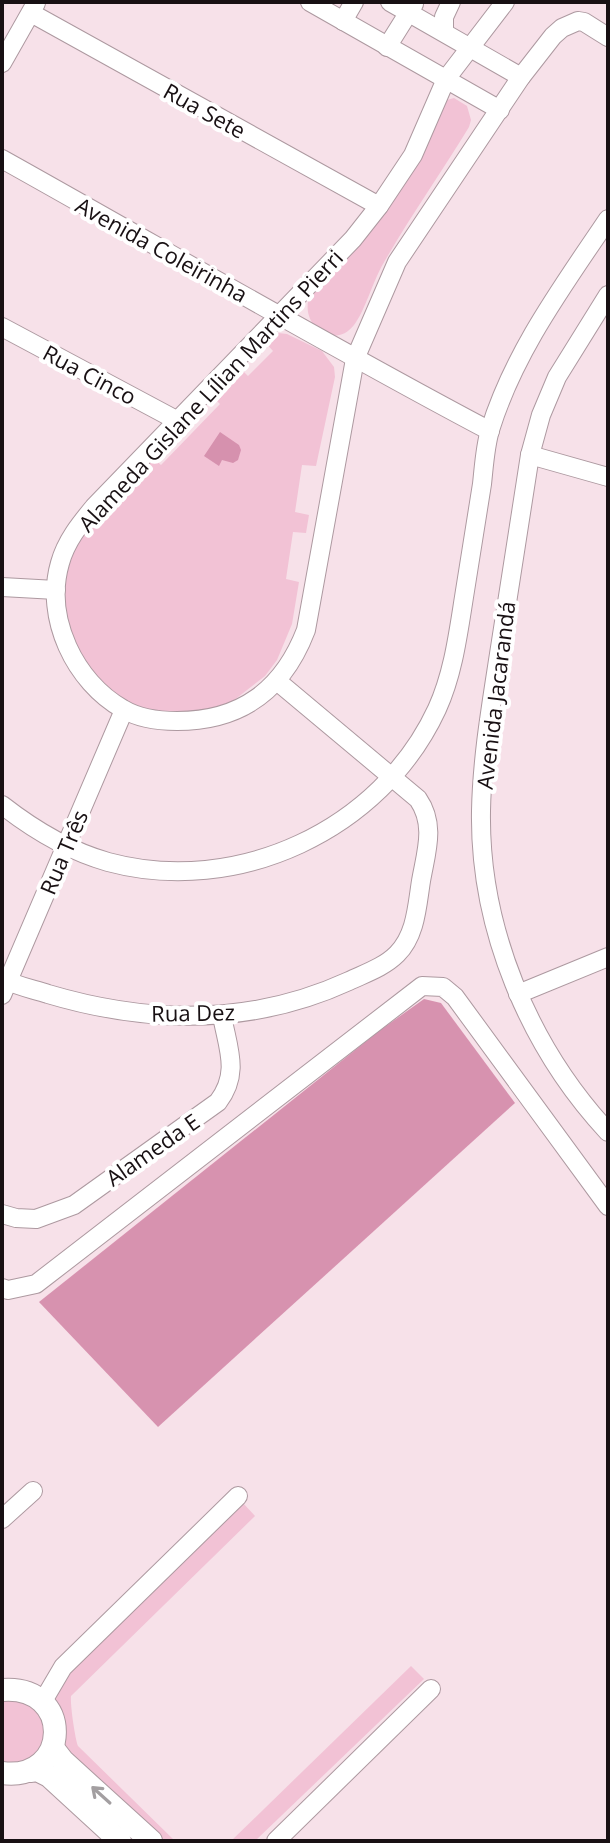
<svg xmlns="http://www.w3.org/2000/svg" width="610" height="1843" viewBox="0 0 610 1843" font-family="'Open Sans',sans-serif">
  <style>
    .green { fill: #f2c2d5 }
    .forest { fill: #d792af }
    .water { fill: #d691ae }
    .lines { fill: none; stroke-linecap: round; stroke-linejoin: round }
    .minor-casing { stroke: #ad99a0; stroke-width: 20 }
    .tertiary-casing { stroke: #ad99a0; stroke-width: 24 }
    .minor { stroke: #fff; stroke-width: 18 }
    .tertiary { stroke: #fff; stroke-width: 22 }
    .oneway { stroke: #a39fa1 }
    .labels { text-anchor: middle; dominant-baseline: central; stroke-width: 8; stroke-linejoin: round; paint-order: stroke }
    .street-label { font-size: 22px; fill: #181013; stroke: #fff }
  </style>
  <rect width="100%" height="100%" fill="#f7e1e9"/>
  <g class="green">
    <path d="M454,98L467,106L471,120L469,127C441,173 410,217 383,264C373,281 365,311 354,325C334,351 298,325 310,295L443,101Z"/>
    <polygon points="278,333 287,334 322,351 334,367 335,377 316,466 302,465 295,512 309,515 306,533 293,532 286,579 299,582 292,624 277,660 265,676 233,701 215,709 176,715 137,707 119,698 76,656 60,599 74,541 150,455 161,465 220,404 210,394 238,366 248,376 273,351 263,340"/>
    <path d="M243,1503L255,1516L71,1696C70,1704 75,1738 78,1746L175,1841H159L61,1751L53,1707L54,1689L59,1682Z"/>
    <polygon points="411,1666 424,1679 255,1841 231,1841"/>
    <polygon points="2,1696 43,1709 48,1741 27,1765 2,1765"/>
  </g>
  <polygon class="forest" points="424,999 441,1003 515,1103 158,1427 39,1302 379,1031"/>
  <polygon class="water" points="220,432 239,445 241,450 238,460 233,463 222,460 219,466 204,456"/>
  <g class="lines">
    <defs>
      <g id="minor">
        <polyline points="310,2 500,110"/>
        <polyline points="390,2 521,77"/>
        <path d="M505,2L446,79L413,155L379,206L353,239L94,507C80,524 66,541 60,563C44,618 75,682 123,709C138,718 160,721 177,721C241,721 283,690 306,630L355,359L397,262L521,77L553,36L562,28L578,21L584,22L608,37"/>
        <polyline points="31,13 379,206"/>
        <polyline points="343,21 354,2"/>
        <polyline points="444,32 444,17 451,2"/>
        <polyline points="387,47 414,4"/>
        <polyline points="2,63 36,3"/>
        <path d="M2,159C165,250 325,344 490,431"/>
        <path d="M608,295L557,377L541,415L530,455C519,522 509,588 499,654C491,706 482,758 481,811C479,928 529,1047 608,1132"/>
        <polyline points="2,327 178,421"/>
        <polyline points="530,455 608,477"/>
        <polyline points="2,587 56,590"/>
        <path d="M2,805C34,830 69,851 108,862C237,897 381,830 437,709C453,674 458,635 464,597C470,559 476,521 482,484C484,466 485,447 490,430C514,352 563,286 608,219"/>
        <path d="M2,978C15,986 33,989 48,994C149,1024 251,1026 349,981C366,973 384,967 397,954C416,935 417,906 421,881C426,852 436,825 418,799L277,681"/>
        <polyline points="518,994 608,957"/>
        <polyline points="2,995 124,710"/>
        <path d="M2,1214L16,1218L36,1219L74,1205L218,1102C240,1073 228,1049 222,1016"/>
        <polyline points="2,1288 8,1290 36,1284 422,986 443,987 455,997 608,1206"/>
        <polyline points="2,1519 33,1491"/>
        <polyline points="43,1701 63,1667 238,1496"/>
        <polyline points="276,1841 431,1689"/>
      </g>
      <g id="tertiary">
        <path d="M2,1690C74,1684 71,1782 2,1773"/>
        <polyline points="53,1748 63,1761 151,1841"/>
        <polyline points="30,1771 37,1770 49,1776 120,1841"/>
      </g>
    </defs>
    <use href="#minor" class="minor-casing"/>
    <use href="#tertiary" class="tertiary-casing"/>
    <use href="#minor" class="minor"/>
    <use href="#tertiary" class="tertiary"/>
  </g>
  <defs><path id="oneway-shaft" d="M-6 0H5M1.5-3L5.5 0L1.5 3" fill="none" stroke-width="1.6" stroke-linecap="round" stroke-linejoin="round" transform="scale(2)"/></defs>
  <use class="oneway" href="#oneway-shaft" transform="translate(101 1795) rotate(-138)"/>
  <g class="labels">
    <g class="street-label">
      <text transform="translate(205 110) rotate(29)">Rua Sete</text>
      <text transform="translate(162 249) rotate(29)">Avenida Coleirinha</text>
      <text transform="translate(90 374) rotate(28)">Rua Cinco</text>
      <text transform="translate(210 390) rotate(-47)">Alameda Gislane Lílian Martins Pierri</text>
      <text transform="translate(495 695) rotate(-83)">Avenida Jacarandá</text>
      <text transform="translate(63 852) rotate(-67)">Rua Três</text>
      <text transform="translate(193 1012) rotate(-1)">Rua Dez</text>
      <text transform="translate(152 1149) rotate(-35)">Alameda E</text>
    </g>
  </g>
  <rect width="610" height="1843" fill="none" stroke="#181013" stroke-width="8"/>
</svg>
